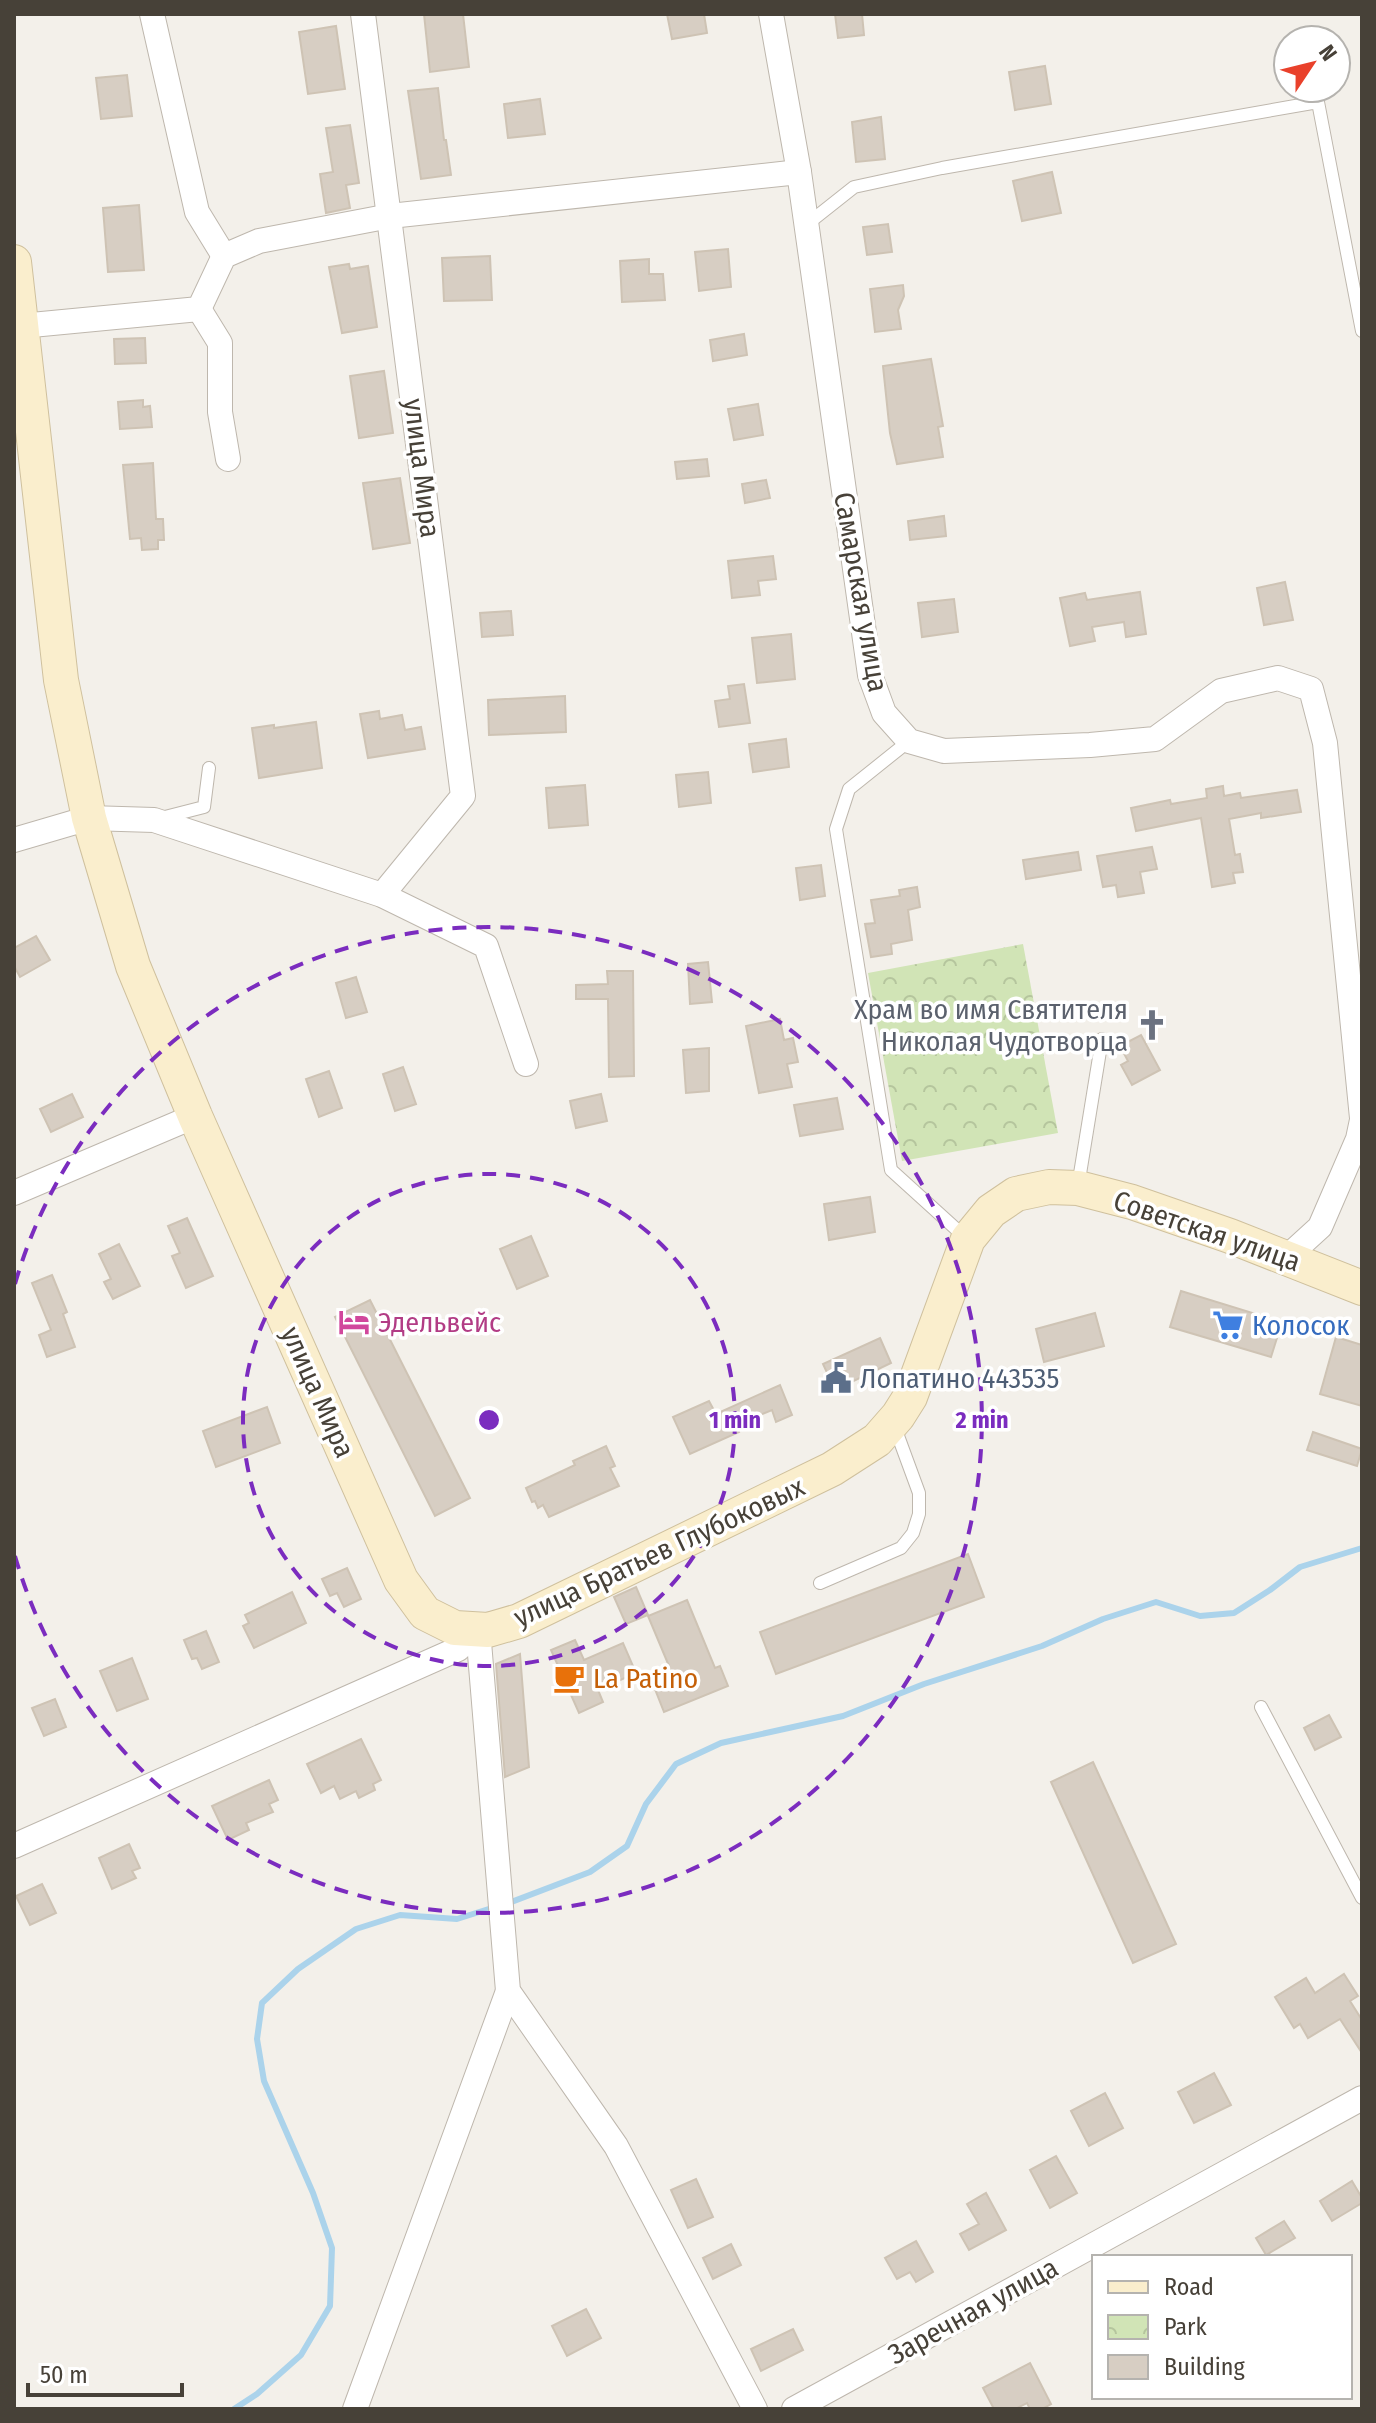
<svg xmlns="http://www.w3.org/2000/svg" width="1376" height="2423" viewBox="0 0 1376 2423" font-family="'Fira Sans Condensed',sans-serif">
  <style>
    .park { fill: url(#park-crowns) }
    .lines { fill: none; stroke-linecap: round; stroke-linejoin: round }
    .stream { stroke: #abd3eb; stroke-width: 6 }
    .building { fill: #d7cec3; stroke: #cec3b4; stroke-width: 2 }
    .lane-casing { stroke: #beb7ad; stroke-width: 14 }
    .street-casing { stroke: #beb7ad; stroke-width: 26 }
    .secondary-casing { stroke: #cfc09d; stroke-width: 36 }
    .lane { stroke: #fff; stroke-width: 12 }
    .street { stroke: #fff; stroke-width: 24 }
    .secondary { stroke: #faeecd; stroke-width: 34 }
    .ring { fill: none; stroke: #7b2cbf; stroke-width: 4; stroke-dasharray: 14 10 }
    .labels { text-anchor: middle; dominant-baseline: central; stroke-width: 7; stroke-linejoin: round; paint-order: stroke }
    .street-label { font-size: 28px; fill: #474138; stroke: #fff }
    .worship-label { font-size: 28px; fill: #5b616d; stroke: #fff; text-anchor: end }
    .hotel-label { font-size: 28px; fill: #b23c85; stroke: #fff; text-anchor: start }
    .shop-label { font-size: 28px; fill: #366cbe; stroke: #fff; text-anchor: start }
    .service-label { font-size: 28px; fill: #4e5e75; stroke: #fff; text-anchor: start }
    .food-label { font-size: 28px; fill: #c56008; stroke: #fff; text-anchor: start }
    .centre { fill: #7b2cbf; stroke: #fff; stroke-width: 4 }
    .ring-label { font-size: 24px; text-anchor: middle; font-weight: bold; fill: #7b2cbf; stroke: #fff; stroke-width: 7; stroke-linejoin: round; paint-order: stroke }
  </style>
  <defs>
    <pattern id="park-crowns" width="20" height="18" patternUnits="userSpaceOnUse" patternTransform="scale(2)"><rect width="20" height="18" fill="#d1e4b6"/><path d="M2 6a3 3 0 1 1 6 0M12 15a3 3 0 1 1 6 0" fill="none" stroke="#b5c59d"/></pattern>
  </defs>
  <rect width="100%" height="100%" fill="#f3f0ea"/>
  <polygon class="park" points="1023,944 1058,1133 902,1161 868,973"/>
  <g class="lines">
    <g class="stream">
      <polyline points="506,1904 590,1872 627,1846 646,1804 676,1764 721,1743 843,1716 924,1684 1042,1646 1103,1619 1156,1602 1200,1616 1234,1613 1270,1590 1300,1567 1362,1548"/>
      <polyline points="234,2409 257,2394 301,2355 330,2306 332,2248 313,2193 264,2081 257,2039 262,2003 298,1969 356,1929 400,1915 457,1919 495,1907"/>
    </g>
  </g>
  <g class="building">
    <polygon points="424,14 463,14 469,67 430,72"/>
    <polygon points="667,14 704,14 707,33 672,39"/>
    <polygon points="835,14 862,14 864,35 838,38"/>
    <polygon points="336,26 345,89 308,94 299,32"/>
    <polygon points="1045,66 1051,104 1015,110 1009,72"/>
    <polygon points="127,75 132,116 101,119 96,78"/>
    <polygon points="438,88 444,140 446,140 451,175 421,179 408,91"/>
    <polygon points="540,99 545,134 508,138 504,104"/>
    <polygon points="881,117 885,159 856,162 852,122"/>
    <polygon points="350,125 359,183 346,185 350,208 326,213 320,174 333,172 326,128"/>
    <polygon points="1052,172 1061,213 1022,221 1013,181"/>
    <polygon points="139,205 144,270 108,272 103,208"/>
    <polygon points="888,224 892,252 867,255 863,227"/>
    <polygon points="728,249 731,287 699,291 695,252"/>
    <polygon points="490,256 492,300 444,301 442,258"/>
    <polygon points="649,259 649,274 663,274 665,300 622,302 620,261"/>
    <polygon points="349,264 350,269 368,266 377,327 342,333 329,267"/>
    <polygon points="903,285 904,296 898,310 901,329 875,332 870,289"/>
    <polygon points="744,334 747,355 713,361 710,340"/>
    <polygon points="145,338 146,363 115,364 114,339"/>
    <polygon points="931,359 943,426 938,427 943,457 897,464 890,433 883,366"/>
    <polygon points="384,371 393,433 359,438 350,376"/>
    <polygon points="143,400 143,407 150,406 152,427 120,429 118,402"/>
    <polygon points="758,404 763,435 734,440 728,409"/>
    <polygon points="707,459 709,476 677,479 675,462"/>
    <polygon points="153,463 156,519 163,519 164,540 158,540 158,549 142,550 141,538 130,539 123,465"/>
    <polygon points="400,478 410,543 373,549 363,483"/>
    <polygon points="766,480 770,498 745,503 742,484"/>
    <polygon points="944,516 946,536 910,540 908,521"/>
    <polygon points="773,556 776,579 758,581 760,595 732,598 728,561"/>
    <polygon points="1285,582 1293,620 1264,625 1257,588"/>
    <polygon points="1140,592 1146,634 1126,637 1124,622 1092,627 1095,641 1070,646 1060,598 1085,593 1087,600"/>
    <polygon points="954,599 958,632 922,637 918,603"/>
    <polygon points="511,611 513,635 482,637 480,613"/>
    <polygon points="791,634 795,679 757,683 752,638"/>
    <polygon points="744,684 750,723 719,727 715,701 730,699 728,686"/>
    <polygon points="565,696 566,732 489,735 488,700"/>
    <polygon points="379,711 380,719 402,715 405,730 421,727 425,749 368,758 360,714"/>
    <polygon points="316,722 322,768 259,778 252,728 274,725 274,728"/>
    <polygon points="786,739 789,767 753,772 749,744"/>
    <polygon points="708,772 711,803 679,807 676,775"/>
    <polygon points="585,785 588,825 549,828 546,788"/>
    <polygon points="1223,786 1224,796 1240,793 1241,798 1297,790 1301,812 1261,818 1261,813 1229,819 1235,855 1240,854 1243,872 1233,873 1235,883 1212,887 1201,818 1136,831 1131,808 1170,800 1171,804 1207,798 1206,789"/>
    <polygon points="1152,847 1157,869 1140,872 1144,893 1118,897 1116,885 1103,887 1097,856"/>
    <polygon points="1078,852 1081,870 1026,879 1023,860"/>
    <polygon points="821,865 825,896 800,900 796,868"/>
    <polygon points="917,887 920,907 908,910 912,940 891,944 892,954 871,957 865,924 875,923 871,900 900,896 899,890"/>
    <polygon points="36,936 50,960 20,977 14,966 14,948"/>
    <polygon points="708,962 712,1002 690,1004 688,964"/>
    <polygon points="607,971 633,971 634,1076 609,1077 608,999 576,999 576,985 608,984"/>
    <polygon points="356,977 367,1012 346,1018 336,983"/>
    <polygon points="780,1019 784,1040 793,1038 798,1062 787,1064 792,1087 759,1093 746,1026"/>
    <polygon points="1141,1035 1160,1070 1132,1085 1121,1065 1128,1061 1120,1046"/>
    <polygon points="709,1048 709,1091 686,1093 683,1050"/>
    <polygon points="403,1067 416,1104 395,1111 383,1074"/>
    <polygon points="329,1071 342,1108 319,1117 306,1079"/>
    <polygon points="72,1094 83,1117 51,1132 40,1109"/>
    <polygon points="601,1094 607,1121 576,1128 570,1101"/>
    <polygon points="837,1098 843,1129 800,1136 794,1105"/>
    <polygon points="870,1197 875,1232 829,1240 824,1204"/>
    <polygon points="187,1218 213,1276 186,1288 172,1256 180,1253 168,1226"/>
    <polygon points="531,1236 548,1276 517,1289 500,1249"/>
    <polygon points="119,1244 140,1286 113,1299 104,1282 111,1279 99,1254"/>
    <polygon points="52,1275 67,1312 63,1314 75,1347 47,1357 39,1335 51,1330 32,1283"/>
    <polygon points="1181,1291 1282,1322 1271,1357 1170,1327"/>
    <polygon points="370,1300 470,1498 435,1516 335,1317"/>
    <polygon points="1095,1313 1104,1346 1044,1362 1036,1329"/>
    <polygon points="1336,1337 1362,1345 1362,1406 1320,1394"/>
    <polygon points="880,1338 891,1363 835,1390 823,1364"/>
    <polygon points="780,1385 792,1415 776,1422 772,1410 736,1425 739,1432 690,1454 673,1417 709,1401 716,1414"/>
    <polygon points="267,1407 280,1443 216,1467 203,1431"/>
    <polygon points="1313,1432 1362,1449 1357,1466 1307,1450"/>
    <polygon points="606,1446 615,1466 610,1468 619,1486 549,1517 543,1505 538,1508 535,1501 532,1502 526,1488 575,1465 573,1461"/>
    <polygon points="968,1554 984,1597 776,1674 760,1632"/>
    <polygon points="347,1568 361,1599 344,1607 337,1593 330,1596 322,1579"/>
    <polygon points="636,1587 648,1615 626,1624 614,1597"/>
    <polygon points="292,1592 306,1623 254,1648 243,1626 249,1623 245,1615"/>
    <polygon points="687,1600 715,1668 720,1666 728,1686 664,1712 649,1674 669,1666 648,1616"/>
    <polygon points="206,1631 219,1662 202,1669 197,1658 192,1659 184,1640"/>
    <polygon points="575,1640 584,1660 623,1643 636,1673 598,1690 603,1702 579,1713 551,1650"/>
    <polygon points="520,1654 529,1767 505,1777 496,1664"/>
    <polygon points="132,1658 148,1699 117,1711 100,1671"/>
    <polygon points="55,1699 66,1727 44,1736 32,1708"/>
    <polygon points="1329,1715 1341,1737 1315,1750 1304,1728"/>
    <polygon points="361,1739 381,1780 373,1784 375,1790 359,1798 356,1791 340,1799 334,1786 321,1793 307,1764"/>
    <polygon points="1093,1762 1176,1944 1133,1963 1051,1782"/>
    <polygon points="269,1780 278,1800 269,1804 273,1812 246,1823 249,1830 228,1840 212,1806"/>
    <polygon points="129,1844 140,1868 132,1871 136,1878 112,1889 99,1858"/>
    <polygon points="42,1884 56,1913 30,1925 16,1896"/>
    <polygon points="1344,1974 1358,1996 1350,2001 1362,2020 1362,2053 1340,2019 1308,2038 1300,2024 1294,2028 1275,1997 1306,1978 1315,1993"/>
    <polygon points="1214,2073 1231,2105 1194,2123 1178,2092"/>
    <polygon points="1105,2093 1123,2128 1089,2146 1071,2111"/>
    <polygon points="1056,2156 1077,2193 1050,2208 1030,2170"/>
    <polygon points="696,2179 713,2217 688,2228 671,2190"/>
    <polygon points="1352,2181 1362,2198 1362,2203 1332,2221 1320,2201"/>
    <polygon points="986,2193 1006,2230 969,2250 960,2234 979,2224 967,2204"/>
    <polygon points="1284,2221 1295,2238 1266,2255 1256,2238"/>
    <polygon points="916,2241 933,2272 916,2282 910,2272 897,2279 885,2258"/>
    <polygon points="731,2244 741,2265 713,2279 703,2258"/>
    <polygon points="586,2309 601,2338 567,2356 552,2326"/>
    <polygon points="793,2329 803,2350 761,2371 751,2349"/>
    <polygon points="1030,2363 1051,2404 1042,2409 1030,2409 1027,2403 1015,2409 994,2409 983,2388"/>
  </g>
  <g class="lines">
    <defs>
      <g id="lane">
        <polyline points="806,225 854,187 942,168 1318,102 1362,331"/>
        <polyline points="909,741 849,789 836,829 891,1170 966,1238"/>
        <polyline points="161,818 204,807 209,768"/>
        <polyline points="1078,1186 1102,1039"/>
        <polyline points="820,1583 901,1548 913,1533 919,1514 919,1493 894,1425"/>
        <polyline points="1261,1707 1362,1898"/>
      </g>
      <g id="street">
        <polyline points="152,14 197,212 224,256"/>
        <polyline points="363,14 463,796 382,895"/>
        <polyline points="771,14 799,172 870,675 884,713 909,741 944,751 1090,745 1155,739 1221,691 1278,678 1311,689 1325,743 1362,1118"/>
        <polyline points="199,309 220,343 220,412 228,459"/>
        <polyline points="21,326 199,309 224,256 259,241 390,216 799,172"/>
        <polyline points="14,840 89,818 154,820 382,895 486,946 526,1064"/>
        <polyline points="14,1193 195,1116"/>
        <polyline points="1286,1258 1320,1227 1358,1139 1362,1120"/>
        <polyline points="478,1630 508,1991 616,2146 755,2409"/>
        <polyline points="14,1846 458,1649 478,1630"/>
        <polyline points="355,2409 508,1991"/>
        <polyline points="794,2409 1362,2098"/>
      </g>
      <polyline id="secondary" points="14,262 61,680 89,818 133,966 195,1116 401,1580 425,1613 455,1628 488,1630 519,1621 832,1469 877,1440 898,1416 910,1397 968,1239 991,1211 1016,1194 1049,1187 1078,1188 1132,1202 1230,1236 1362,1288"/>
    </defs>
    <use href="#lane" class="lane-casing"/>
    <use href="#street" class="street-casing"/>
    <use href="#secondary" class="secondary-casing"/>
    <use href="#lane" class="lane"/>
    <use href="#street" class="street"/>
    <use href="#secondary" class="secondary"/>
  </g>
  <g class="ring">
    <circle cx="489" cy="1420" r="246"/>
    <path d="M15 1284A493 493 0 1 1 15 1556"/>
  </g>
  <defs>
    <symbol id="church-bare" viewBox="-9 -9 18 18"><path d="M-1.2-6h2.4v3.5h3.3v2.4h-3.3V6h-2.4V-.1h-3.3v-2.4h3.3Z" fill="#6b7280" stroke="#fff" stroke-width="2.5" paint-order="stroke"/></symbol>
    <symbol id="hotel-bare" viewBox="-9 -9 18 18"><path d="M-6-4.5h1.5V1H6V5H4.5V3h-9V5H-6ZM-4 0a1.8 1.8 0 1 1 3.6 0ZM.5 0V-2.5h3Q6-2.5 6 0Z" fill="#d1479c" stroke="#fff" stroke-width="2.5" paint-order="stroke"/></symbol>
    <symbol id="supermarket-bare" viewBox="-9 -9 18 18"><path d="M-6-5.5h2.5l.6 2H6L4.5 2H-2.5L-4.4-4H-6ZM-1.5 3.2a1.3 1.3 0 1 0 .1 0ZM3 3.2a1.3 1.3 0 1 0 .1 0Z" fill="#3f7fe0" stroke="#fff" stroke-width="2.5" paint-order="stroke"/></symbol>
    <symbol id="civic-bare" viewBox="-9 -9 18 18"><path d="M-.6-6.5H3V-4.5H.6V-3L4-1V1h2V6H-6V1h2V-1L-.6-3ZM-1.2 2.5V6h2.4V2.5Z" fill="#5c6f8a" stroke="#fff" stroke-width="2.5" paint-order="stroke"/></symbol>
    <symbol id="cafe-bare" viewBox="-9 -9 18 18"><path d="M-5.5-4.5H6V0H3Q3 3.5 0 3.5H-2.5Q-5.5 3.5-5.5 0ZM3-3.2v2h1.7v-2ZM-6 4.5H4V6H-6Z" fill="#e8710a" stroke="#fff" stroke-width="2.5" paint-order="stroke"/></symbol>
  </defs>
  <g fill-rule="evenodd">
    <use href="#church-bare" x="1130" y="1003" width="44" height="44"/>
    <use href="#hotel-bare" x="332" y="1300" width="44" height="44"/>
    <use href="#supermarket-bare" x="1206" y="1303" width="44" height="44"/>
    <use href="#civic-bare" x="814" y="1356" width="44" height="44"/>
    <use href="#cafe-bare" x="547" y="1656" width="44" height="44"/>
  </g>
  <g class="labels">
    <g class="street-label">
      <text transform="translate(422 468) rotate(83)">улица Мира</text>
      <text transform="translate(861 592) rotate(80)">Самарская улица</text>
      <text transform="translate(1207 1231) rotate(19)">Советская улица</text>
      <text transform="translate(318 1392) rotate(66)">улица Мира</text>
      <text transform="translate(659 1552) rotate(-25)">улица Братьев Глубоковых</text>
      <text transform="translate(973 2311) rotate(-29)">Заречная улица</text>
    </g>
    <g class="worship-label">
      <text x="1128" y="1009">Храм во имя Святителя<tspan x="1128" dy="32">Николая Чудотворца</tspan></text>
    </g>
    <g class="hotel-label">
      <text x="378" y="1322">Эдельвейс</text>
    </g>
    <g class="shop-label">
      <text x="1252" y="1325">Колосок</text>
    </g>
    <g class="service-label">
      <text x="860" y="1378">Лопатино 443535</text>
    </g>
    <g class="food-label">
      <text x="593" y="1678">La Patino</text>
    </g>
  </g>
  <circle cx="489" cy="1420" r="12" class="centre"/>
  <g class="ring-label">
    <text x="735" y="1428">1 min</text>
    <text x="982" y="1428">2 min</text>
  </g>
  <rect width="1376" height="2423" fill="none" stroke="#474138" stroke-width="32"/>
  <rect x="1092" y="2255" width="260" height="144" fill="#ffffff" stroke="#b5b3af" stroke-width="2"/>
  <rect x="1108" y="2281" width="40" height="12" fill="#faeecd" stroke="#b5b3af" stroke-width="2"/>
  <text x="1164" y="2295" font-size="24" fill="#474138">Road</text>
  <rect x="1108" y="2315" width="40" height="24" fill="url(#park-crowns)" stroke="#b5b3af" stroke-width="2"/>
  <text x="1164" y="2335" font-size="24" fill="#474138">Park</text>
  <rect x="1108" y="2355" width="40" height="24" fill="#d7cec3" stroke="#b5b3af" stroke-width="2"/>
  <text x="1164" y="2375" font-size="24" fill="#474138">Building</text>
  <g transform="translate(1312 64) rotate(55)"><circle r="38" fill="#ffffff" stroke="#b5b3af" stroke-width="2"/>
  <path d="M0-6L14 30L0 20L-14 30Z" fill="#e9412b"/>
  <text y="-12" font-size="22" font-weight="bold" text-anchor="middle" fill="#474138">N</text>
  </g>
  <path d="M28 2383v12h154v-12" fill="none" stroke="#474138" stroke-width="4"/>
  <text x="40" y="2383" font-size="24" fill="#474138" stroke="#ffffff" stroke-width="6" paint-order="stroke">50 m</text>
</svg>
